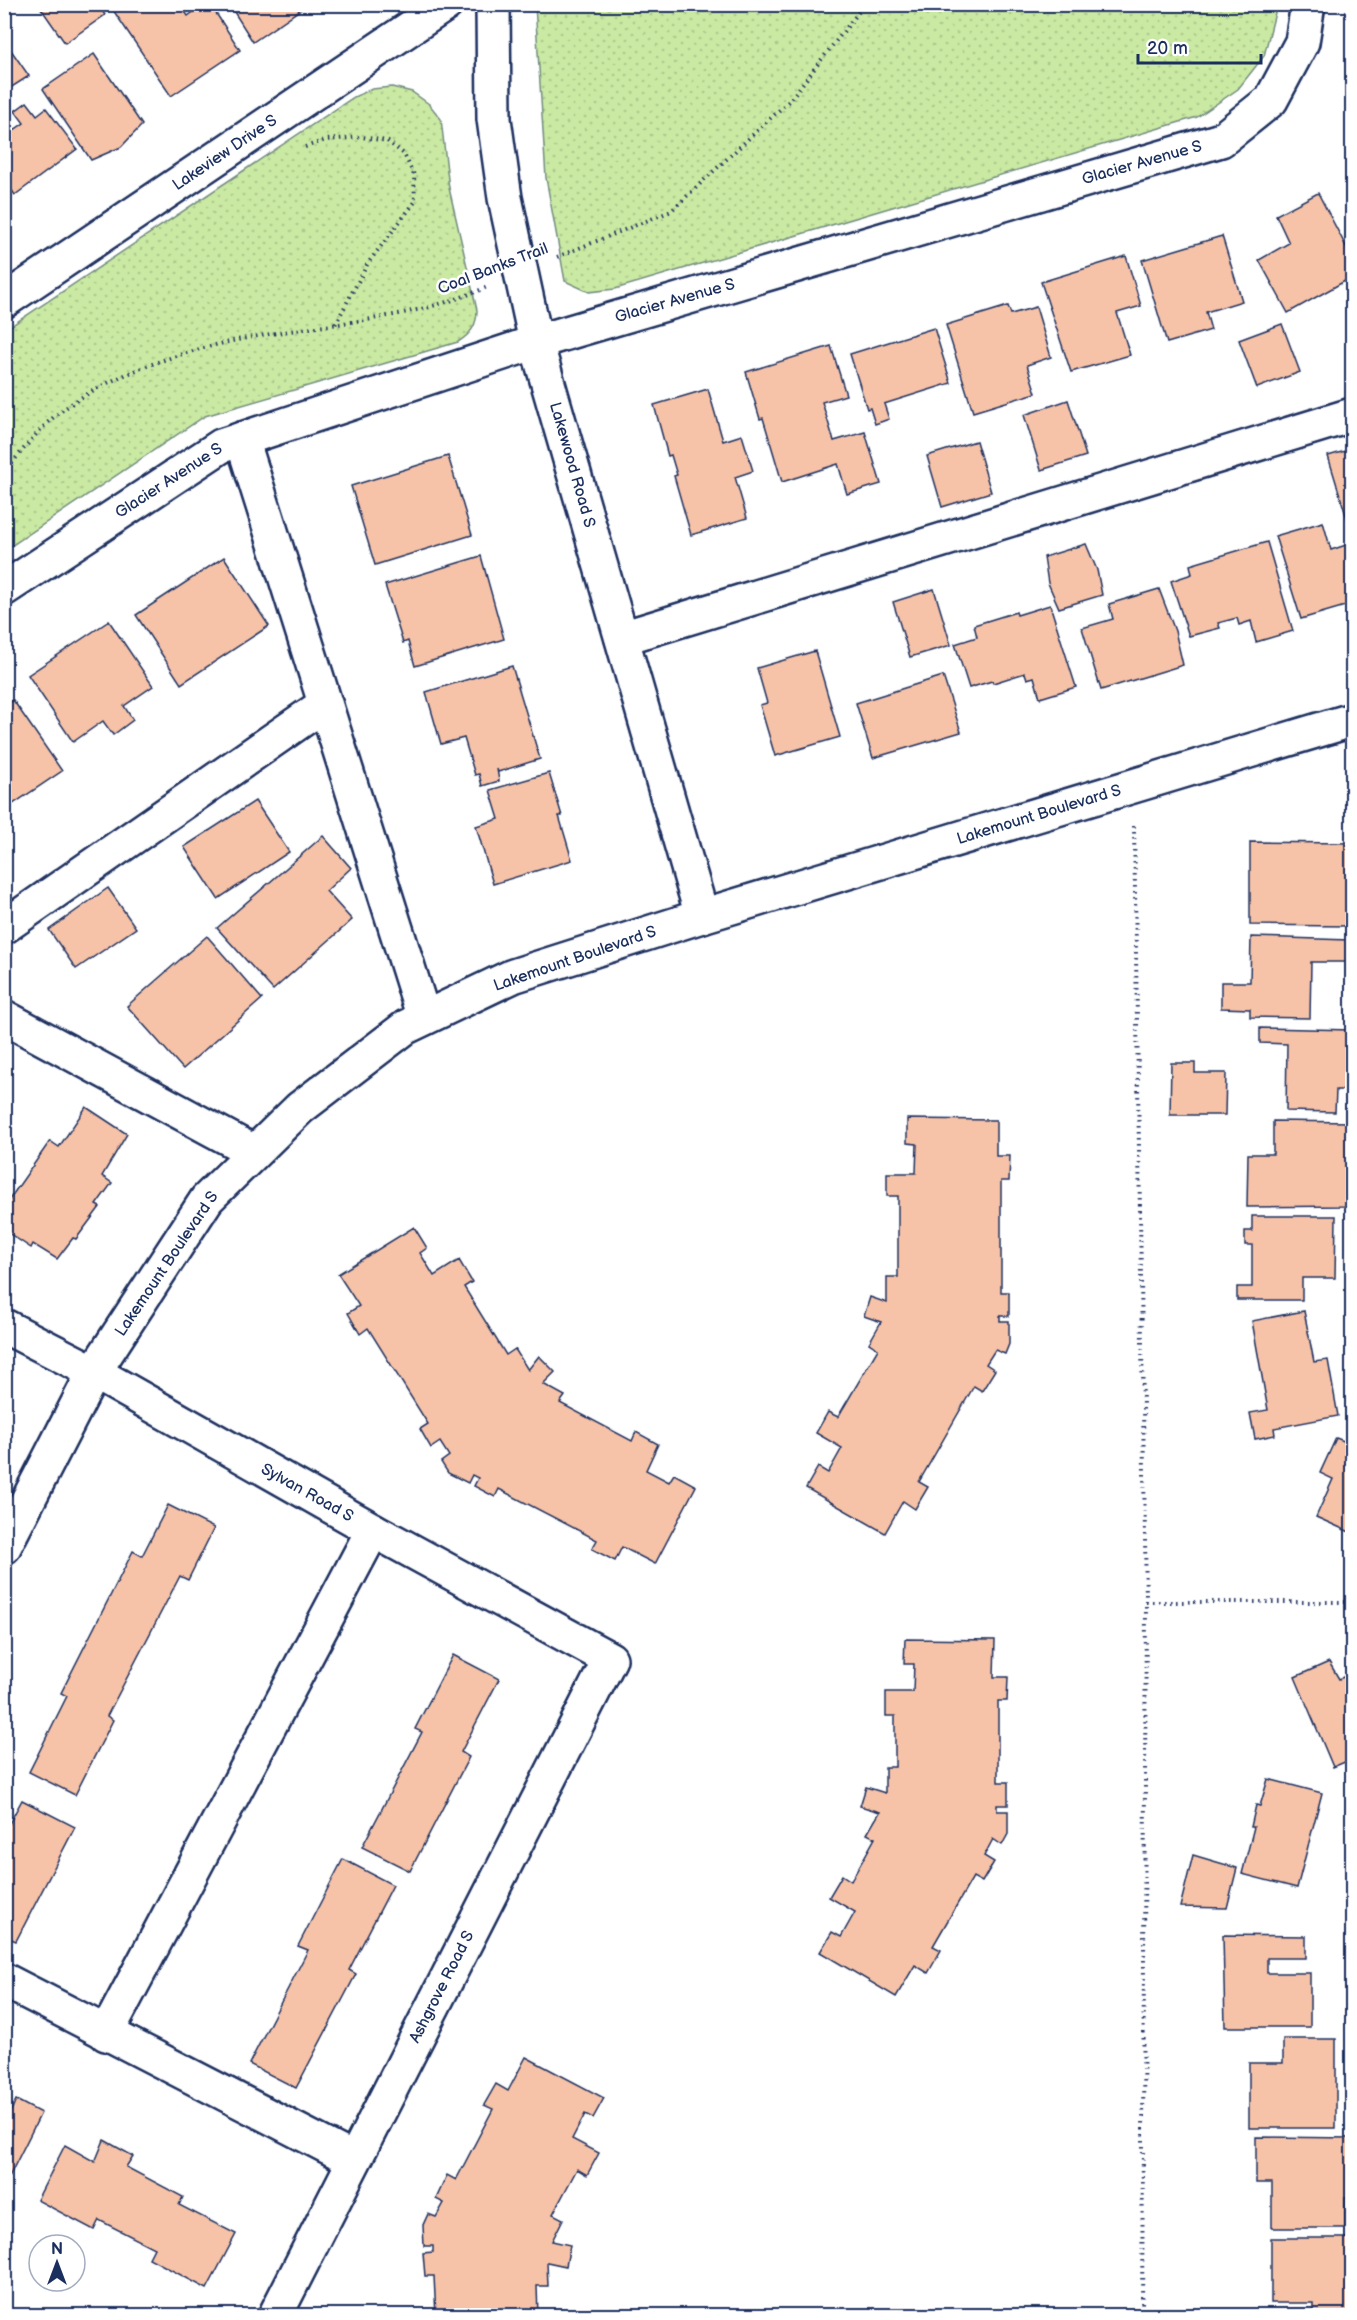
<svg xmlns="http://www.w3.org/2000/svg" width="1357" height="2320" viewBox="0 0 1357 2320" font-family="'Balsamiq Sans',sans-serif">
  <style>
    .green { fill: url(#green-dots); stroke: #728c80; stroke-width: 1.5 }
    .building { fill: #f7c3a8; stroke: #1b2f5e; stroke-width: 1.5 }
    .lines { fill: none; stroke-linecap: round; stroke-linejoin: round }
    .minor-casing { stroke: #1b2f5e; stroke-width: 38 }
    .path { stroke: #1b2f5e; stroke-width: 4; stroke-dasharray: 1.5 4.5; stroke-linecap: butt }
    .minor { stroke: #fff; stroke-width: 33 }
    .labels { text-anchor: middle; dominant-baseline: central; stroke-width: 5; stroke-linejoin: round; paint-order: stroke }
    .street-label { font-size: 16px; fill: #1b2f5e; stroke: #fff }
  </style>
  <defs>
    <pattern id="green-dots" width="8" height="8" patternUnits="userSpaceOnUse" patternTransform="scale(1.5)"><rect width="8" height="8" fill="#cae9a2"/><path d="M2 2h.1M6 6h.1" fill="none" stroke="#adc88e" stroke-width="1.8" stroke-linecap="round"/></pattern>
  </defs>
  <rect width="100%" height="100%" fill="#fff"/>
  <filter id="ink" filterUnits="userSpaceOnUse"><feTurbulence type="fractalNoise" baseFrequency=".0167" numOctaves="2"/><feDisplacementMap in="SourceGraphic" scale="12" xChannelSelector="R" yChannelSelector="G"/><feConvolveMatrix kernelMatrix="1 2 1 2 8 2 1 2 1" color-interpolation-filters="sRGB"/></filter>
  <g filter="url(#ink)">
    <g class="green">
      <polygon points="535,5 535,4 1277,5 1264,56 1238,89 1197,117 615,289 589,292 565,281 546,178"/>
      <path d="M392,87L412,92L429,104L441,119L449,188L477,310C477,325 471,334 458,342L205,416L5,550V330L354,97L372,89Z"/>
    </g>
    <g class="building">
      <polygon points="38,4 98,4 105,15 65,43"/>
      <polygon points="109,4 180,4 188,16 204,4 210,4 240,50 171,96"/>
      <polygon points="229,4 297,4 301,9 253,42"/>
      <polygon points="4,40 29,76 4,92"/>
      <polygon points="94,54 142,125 121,147 91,160 43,89"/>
      <polygon points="27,102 37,115 46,108 77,149 15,195 4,179 4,137 24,123 15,111"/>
      <polygon points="1318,193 1352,258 1352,277 1288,313 1259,260 1289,243 1276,215"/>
      <polygon points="1222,236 1242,301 1206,312 1211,330 1167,343 1142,260"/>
      <polygon points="1126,256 1141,306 1117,313 1130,355 1071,372 1041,282"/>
      <polygon points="1008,306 1011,314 1036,307 1051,357 1027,365 1036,393 973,412 946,325"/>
      <polygon points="1282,324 1300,372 1257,388 1239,340"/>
      <polygon points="934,328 951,383 884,404 889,419 875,424 870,408 867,409 850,354"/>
      <polygon points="831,346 846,395 822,402 834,441 865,432 881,484 847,494 838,464 782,482 763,418 760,419 746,372"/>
      <polygon points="708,389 723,441 742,435 753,471 735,477 747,518 691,535 674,476 677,475 671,455 668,456 654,405"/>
      <polygon points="1068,400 1086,456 1041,470 1024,415"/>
      <polygon points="976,441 991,492 942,507 927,456"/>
      <polygon points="1352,449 1352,535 1328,456"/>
      <polygon points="448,456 472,535 375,565 351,486"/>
      <polygon points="1323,522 1331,550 1352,543 1352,604 1301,619 1275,536"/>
      <polygon points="1267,542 1293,631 1256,642 1251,621 1239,625 1237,618 1218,623 1220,628 1189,636 1171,581 1192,574 1190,565"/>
      <polygon points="1086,544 1097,570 1102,595 1059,608 1048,583 1044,557"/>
      <polygon points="481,556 504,639 415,666 408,641 403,643 385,585"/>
      <polygon points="224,557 269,626 181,684 136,615"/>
      <polygon points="934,589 951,645 910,657 893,602"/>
      <polygon points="1159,589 1175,631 1183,665 1101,690 1082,628 1113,619 1109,604"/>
      <polygon points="1050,605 1076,687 1040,698 1034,677 1027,679 1025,673 993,683 992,681 969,688 955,644 977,637 974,625 1016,612 1017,615"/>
      <polygon points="109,621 153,686 124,706 133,720 113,735 103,721 73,742 28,675"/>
      <polygon points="815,651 840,737 775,756 760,705 767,703 757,668"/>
      <polygon points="512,666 540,759 498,772 497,769 499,781 482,786 479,774 475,775 464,738 441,744 426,692"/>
      <polygon points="943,676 961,732 873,758 856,703"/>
      <polygon points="13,700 62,771 4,810 4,706"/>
      <polygon points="549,773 562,816 559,816 572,860 493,884 476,826 499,819 490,790"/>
      <polygon points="255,801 289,852 218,899 184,847"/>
      <polygon points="323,836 351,868 326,891 352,920 273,990 217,928"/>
      <polygon points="1250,842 1352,843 1352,926 1250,925"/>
      <polygon points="108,888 136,928 76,969 49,930"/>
      <polygon points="207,936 262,999 183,1069 127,1006"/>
      <polygon points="1251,937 1349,940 1349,962 1311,962 1310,1018 1250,1017 1250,1009 1221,1008 1221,982 1250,982"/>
      <polygon points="1260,1028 1352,1030 1352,1090 1336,1090 1335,1112 1286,1111 1287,1044 1260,1043"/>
      <polygon points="1171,1063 1195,1063 1195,1073 1226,1073 1225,1115 1170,1115"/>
      <polygon points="86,1107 127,1134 102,1176 112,1183 96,1205 100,1207 76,1239 73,1238 57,1259 33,1244 31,1248 7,1232 10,1227 4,1224 4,1207 50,1141 59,1147"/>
      <polygon points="907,1119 996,1120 996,1156 1010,1156 1009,1181 1001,1181 1001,1292 1009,1292 1009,1316 1000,1316 1000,1321 1009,1321 1009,1344 1005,1354 995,1350 986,1364 995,1370 982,1391 974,1386 919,1482 928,1487 915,1509 903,1501 885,1533 806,1488 818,1467 828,1473 842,1448 816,1433 828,1412 838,1417 878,1349 869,1343 881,1322 864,1316 870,1297 887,1303 887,1277 898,1277 898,1196 887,1196 887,1173 916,1173 917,1144 907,1143"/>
      <polygon points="1273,1121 1352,1122 1352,1185 1348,1185 1348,1206 1247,1207 1248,1154 1273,1154"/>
      <polygon points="1252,1216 1336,1216 1335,1278 1302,1278 1302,1300 1237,1300 1237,1287 1252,1287 1252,1245 1245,1245 1245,1231 1252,1231"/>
      <polygon points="414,1227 427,1248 420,1253 434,1276 459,1260 472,1282 464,1287 506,1355 515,1349 528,1370 539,1356 555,1372 543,1384 565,1396 560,1403 632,1441 636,1432 658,1444 646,1470 669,1482 674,1474 696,1486 655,1564 622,1547 615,1561 592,1549 597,1540 499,1489 495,1497 474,1486 478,1478 472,1475 468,1483 448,1473 441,1462 449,1456 440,1442 431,1448 420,1429 428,1424 368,1328 360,1334 348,1313 359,1306 338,1274"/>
      <polygon points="1304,1311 1314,1362 1328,1360 1338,1416 1274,1428 1275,1435 1255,1439 1250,1413 1268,1410 1252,1321"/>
      <polygon points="1336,1438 1352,1444 1352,1533 1316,1517 1333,1479 1320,1473"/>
      <polygon points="168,1505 214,1528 188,1580 180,1576 107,1716 113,1720 75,1795 29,1772 67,1696 61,1693 133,1551 142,1556"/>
      <polygon points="905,1639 995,1640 994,1677 1008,1677 1007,1701 998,1701 998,1782 1008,1782 1008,1805 997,1805 997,1811 1008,1811 1008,1834 1002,1845 993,1839 984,1856 994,1862 982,1882 973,1877 933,1946 941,1950 928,1973 915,1965 896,1997 820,1952 832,1932 841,1937 855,1912 829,1897 842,1875 851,1881 875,1838 867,1834 880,1812 860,1806 866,1787 885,1793 885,1767 895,1767 895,1716 886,1716 886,1692 913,1692 914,1664 904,1664"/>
      <polygon points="453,1655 499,1679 461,1752 469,1757 410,1871 362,1847 422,1732 415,1729"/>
      <polygon points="1329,1662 1339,1679 1352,1673 1352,1759 1333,1767 1295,1677"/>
      <polygon points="1268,1779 1322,1793 1297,1888 1242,1874 1254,1827 1251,1827 1256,1805 1260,1806"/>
      <polygon points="22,1800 75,1827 16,1941 4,1936 4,1833"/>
      <polygon points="1193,1855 1237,1868 1227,1908 1180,1907"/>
      <polygon points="343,1859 393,1885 349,1970 356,1974 296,2088 249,2064 308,1950 298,1946"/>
      <polygon points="1223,1935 1306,1936 1306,1958 1267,1958 1267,1973 1310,1973 1310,2027 1225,2027"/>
      <polygon points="1283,2039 1336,2039 1336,2128 1249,2128 1249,2063 1283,2063"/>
      <polygon points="526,2057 604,2098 593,2118 585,2114 572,2139 599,2153 587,2175 577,2169 553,2214 563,2219 552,2241 570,2245 566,2266 547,2262 548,2286 537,2286 538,2316 436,2316 434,2276 425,2276 423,2253 433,2252 433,2246 424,2246 423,2225 428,2214 436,2217 444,2203 436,2199 447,2175 456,2180 493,2109 484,2105 496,2084 508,2091"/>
      <polygon points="16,2100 41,2113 6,2183 4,2182 4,2113 9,2115"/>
      <polygon points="1256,2137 1352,2138 1352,2197 1345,2197 1345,2228 1272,2228 1272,2183 1256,2183"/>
      <polygon points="104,2140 133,2156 126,2167 183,2197 179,2205 236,2234 207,2289 149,2258 154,2248 99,2220 94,2230 37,2200 65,2145 95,2162"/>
      <polygon points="1271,2238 1352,2238 1352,2316 1314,2316 1314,2303 1271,2303"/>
    </g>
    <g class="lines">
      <defs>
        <g id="minor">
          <polyline points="493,4 494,119 505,198 536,342 702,916"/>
          <polyline points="4,301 446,4"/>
          <polyline points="242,439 424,1018"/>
          <polyline points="4,589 221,446 536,342 1221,140 1271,100 1302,42 1308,4"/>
          <polyline points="622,638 1352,415"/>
          <polyline points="4,927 325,704"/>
          <polyline points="4,1017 254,1152"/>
          <polyline points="4,1326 94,1372 373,1530 610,1659 275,2316"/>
          <polyline points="4,1547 94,1372 207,1199 300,1108 406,1027 513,976 702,916 1352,720"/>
          <polyline points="4,1980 354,2160"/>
          <polyline points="106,2034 373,1530"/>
        </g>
      </defs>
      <use href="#minor" class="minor-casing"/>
      <g class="path">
        <polyline points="305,147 326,140 362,137 387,141 404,154 414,175 415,202 368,263 335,325"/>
        <polyline points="557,257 671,211 789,101 865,4"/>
        <polyline points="4,346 14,339"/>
        <path d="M4,472C22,452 39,428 60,412C109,375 177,353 237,340C320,323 408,322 487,287"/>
        <polyline points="1134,826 1146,1602 1142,2316"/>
        <polyline points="1146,1602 1352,1602"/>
      </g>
      <use href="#minor" class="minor"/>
    </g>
  </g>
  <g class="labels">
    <g class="street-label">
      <text transform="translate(225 153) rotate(-34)">Lakeview Drive S</text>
      <text transform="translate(1142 163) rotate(-16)">Glacier Avenue S</text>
      <text transform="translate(493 269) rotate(-21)">Coal Banks Trail</text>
      <text transform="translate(675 301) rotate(-16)">Glacier Avenue S</text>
      <text transform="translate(572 465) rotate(74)">Lakewood Road S</text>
      <text transform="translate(169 481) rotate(-33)">Glacier Avenue S</text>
      <text transform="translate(1039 815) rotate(-17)">Lakemount Boulevard S</text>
      <text transform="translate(575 959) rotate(-19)">Lakemount Boulevard S</text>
      <text transform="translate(167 1264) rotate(-56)">Lakemount Boulevard S</text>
      <text transform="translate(307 1493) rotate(29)">Sylvan Road S</text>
      <text transform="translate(442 1987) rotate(-63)">Ashgrove Road S</text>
    </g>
  </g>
  <rect width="1357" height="2320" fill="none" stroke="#fff" stroke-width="24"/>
  <rect x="12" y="12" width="1333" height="2296" fill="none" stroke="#1b2f5e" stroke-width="2" filter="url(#ink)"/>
  <g transform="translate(57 2263)"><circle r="28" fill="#ffffff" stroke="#a4acbf" stroke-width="1.5"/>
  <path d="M0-4.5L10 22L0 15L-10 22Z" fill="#1b2f5e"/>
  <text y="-9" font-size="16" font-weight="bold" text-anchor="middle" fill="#1b2f5e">N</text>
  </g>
  <path d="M1138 54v9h123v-9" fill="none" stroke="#1b2f5e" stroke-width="3"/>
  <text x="1147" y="54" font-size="18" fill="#1b2f5e" stroke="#ffffff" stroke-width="4.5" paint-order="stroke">20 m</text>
</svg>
